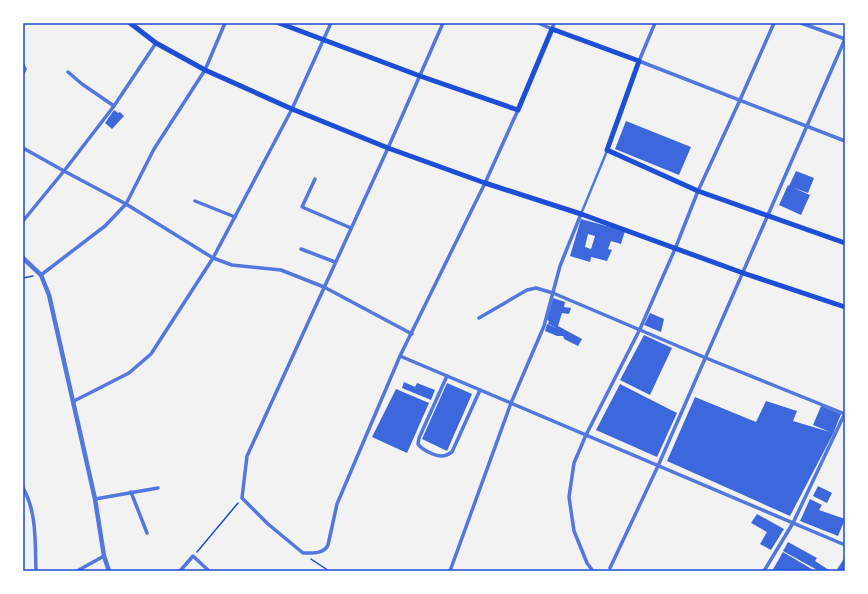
<svg xmlns="http://www.w3.org/2000/svg" width="868" height="594" viewBox="0 0 868 594" font-family="Barlow,sans-serif">
  <style>
    .building { fill: #3d67dc; fill-rule: evenodd }
    .lines { fill: none; stroke-linecap: round; stroke-linejoin: round }
    .path { stroke: #1d4ed8; stroke-width: 1.5 }
    .service { stroke: #5277de; stroke-width: 2 }
    .pedestrian { stroke: #5277de; stroke-width: 2.5 }
    .minor { stroke: #5277de; stroke-width: 3.5 }
    .tertiary { stroke: #5277de; stroke-width: 4.5 }
    .secondary { stroke: #1d4ed8; stroke-width: 5 }
    .neatline { fill: none; stroke: #1d4ed8; stroke-width: 1.5 }
  </style>
  <rect width="100%" height="100%" fill="#f2f2f2"/>
  <g class="building">
    <polygon points="114,110 118,113 120,112 124,116 112,129 105,123"/>
    <polygon points="626,121 691,147 679,175 615,149"/>
    <polygon points="796,171 814,178 808,193 792,187 810,195 801,215 779,205 788,185 789,186"/>
    <path d="M581,219L625,231L621,244L611,241L608,249L612,250L607,261L591,257L590,262L570,256ZM588,234L595,236L591,249L585,247Z"/>
    <polygon points="553,298 565,302 564,307 571,308 569,314 562,313 558,326 582,339 578,346 564,339 563,336 557,336 545,331 547,324 559,329 548,324 549,321 547,320"/>
    <polygon points="650,313 664,319 661,332 644,325"/>
    <polygon points="644,335 672,348 650,395 620,380"/>
    <polygon points="404,382 415,387 417,383 435,390 431,400 402,388"/>
    <polygon points="447,383 472,394 447,451 422,439"/>
    <polygon points="620,384 677,413 657,457 596,430"/>
    <polygon points="396,389 429,403 407,453 372,437"/>
    <polygon points="695,397 756,422 766,401 797,411 793,421 830,432 813,425 821,406 841,414 833,434 790,516 667,461"/>
    <polygon points="818,486 832,493 827,503 813,496"/>
    <polygon points="810,499 822,505 819,510 845,519 838,536 800,521"/>
    <polygon points="757,514 784,529 771,550 760,544 767,532 751,523"/>
    <polygon points="788,542 817,558 815,561 829,570 828,571 819,571 783,551"/>
    <polygon points="783,552 810,568 814,571 772,571"/>
    <polygon points="845,557 845,571 836,571"/>
  </g>
  <g class="lines">
    <g class="path">
      <polyline points="23,278 33,276"/>
      <polyline points="197,552 238,503"/>
      <polyline points="311,559 329,571"/>
    </g>
    <polyline class="service" points="23,64 26,69 23,74"/>
    <polyline class="pedestrian" points="581,214 607,151"/>
    <g class="minor">
      <path d="M443,23L388,148L247,456L242,498L268,524L303,553C312,553 324,554 328,545L337,504L400,356L485,183L518,110"/>
      <polyline points="538,23 552,29 554,23"/>
      <polyline points="655,23 639,61 845,141"/>
      <polyline points="801,23 845,39"/>
      <polyline points="68,72 82,84 114,106"/>
      <polyline points="23,148 64,171 126,204 213,258 232,265 281,270 324,287 412,334"/>
      <polyline points="315,179 302,207 351,228"/>
      <polyline points="195,201 235,217"/>
      <polyline points="23,221 64,171 114,106 156,43"/>
      <polyline points="301,249 335,262"/>
      <polyline points="41,275 105,226 126,204 154,149 205,70 225,23"/>
      <polyline points="479,318 527,290 536,288 553,293 706,358 845,414"/>
      <polyline points="400,356 845,545"/>
      <path d="M447,376L419,438L418,444C422,450 435,456 442,456C446,456 449,454 452,452L480,390"/>
      <polyline points="74,401 129,373 151,354 213,258 292,109 331,23"/>
      <path d="M23,488C37,512 35,543 36,571"/>
      <polyline points="131,492 147,533"/>
      <polyline points="95,499 158,488"/>
      <polyline points="610,568 658,466 845,39"/>
      <polyline points="77,571 104,556"/>
      <polyline points="180,571 193,556 209,571"/>
      <polyline points="450,571 511,403 544,326 560,266 581,214"/>
      <polyline points="593,571 587,563 574,531 569,497 574,463 586,435 640,329 675,249 698,191 740,100 774,23"/>
      <polyline points="764,571 793,523 845,413"/>
    </g>
    <polyline class="tertiary" points="23,258 41,275 49,295 95,499 104,556 109,571"/>
    <g class="secondary">
      <polyline points="130,23 156,43 205,70 292,109 388,148 485,183 581,214 743,273 845,307"/>
      <polyline points="279,23 420,76 518,110 552,29 639,61 607,150 698,191 845,243"/>
    </g>
  </g>
  <rect width="868" height="594" fill="none" stroke="#ffffff" stroke-width="48"/>
  <rect x="24" y="24" width="820" height="546" class="neatline"/>
</svg>
